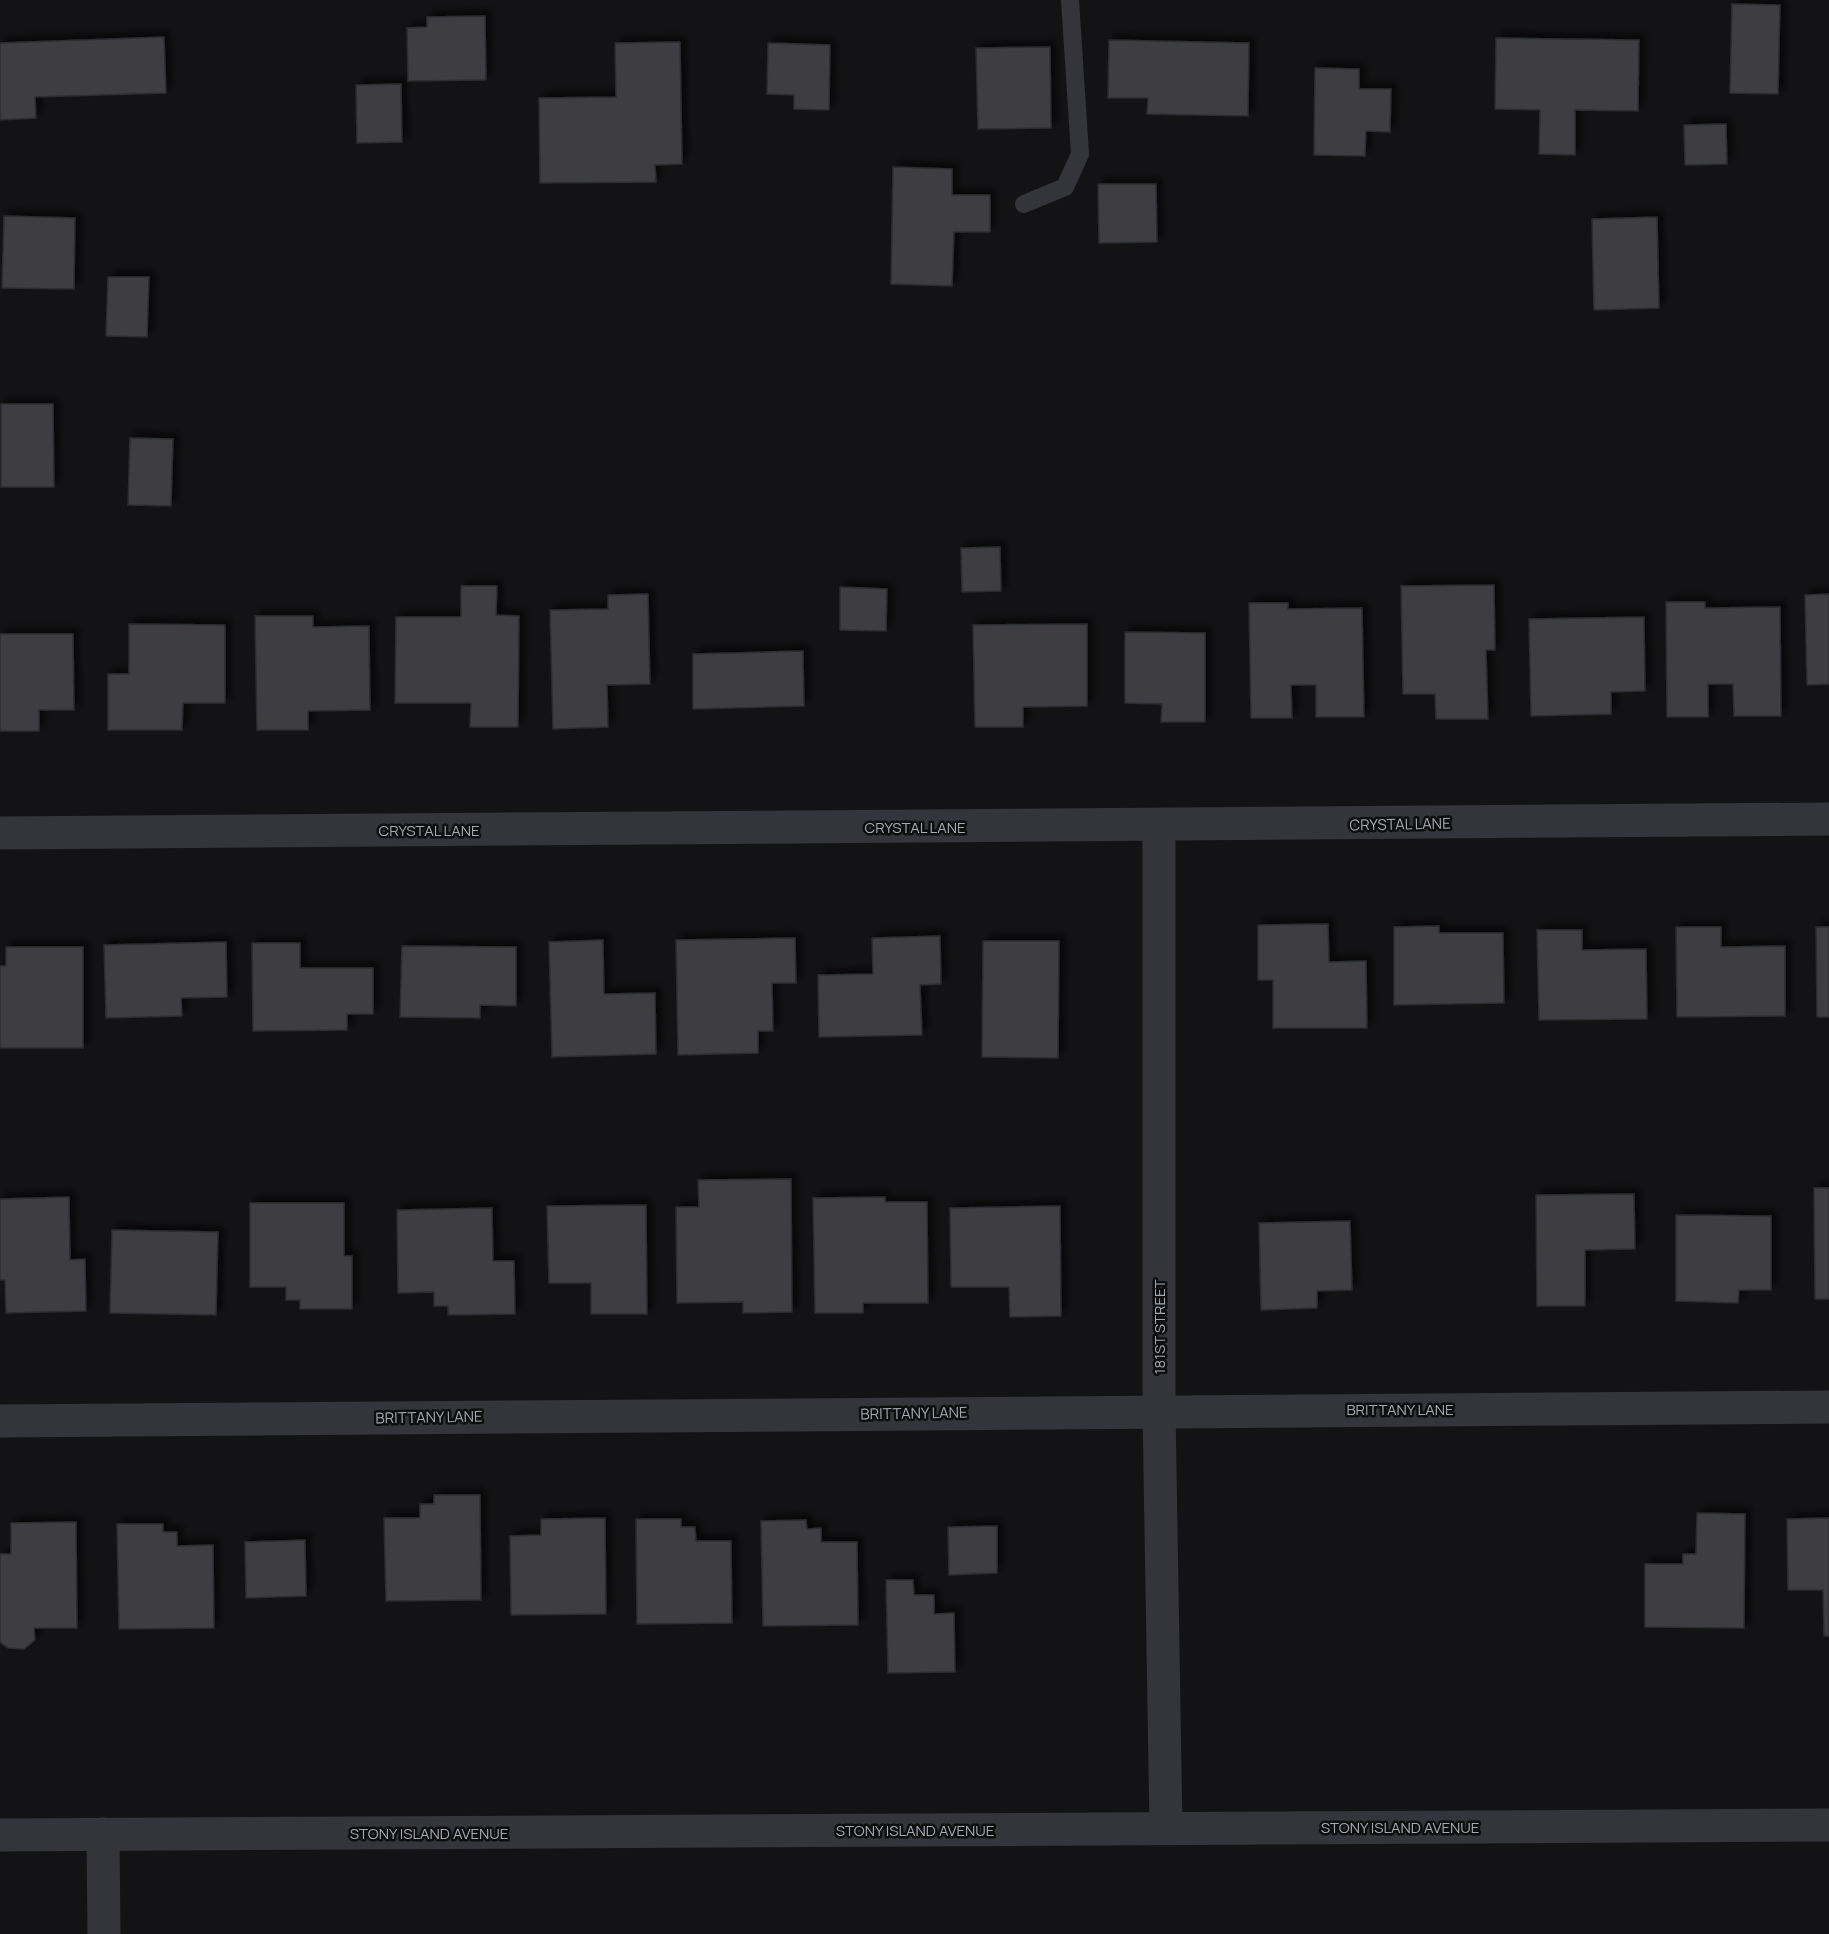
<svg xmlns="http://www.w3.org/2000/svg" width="1829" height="1934" viewBox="0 0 1829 1934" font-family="Manrope,sans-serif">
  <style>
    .building { fill: #3c3e42; stroke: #2c2d31; stroke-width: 1.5; filter: url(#shadow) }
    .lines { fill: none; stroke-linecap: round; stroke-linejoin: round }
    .service { stroke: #33353a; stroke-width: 18 }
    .minor { stroke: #33353a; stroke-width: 33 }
    .tertiary { stroke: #33353a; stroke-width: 33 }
    .labels { text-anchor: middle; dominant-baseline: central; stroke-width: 5; stroke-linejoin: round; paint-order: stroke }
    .street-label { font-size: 15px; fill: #a3aab6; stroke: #0e0e0f }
  </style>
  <defs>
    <filter id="shadow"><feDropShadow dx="5.5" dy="-5.5" stdDeviation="3" flood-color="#0009"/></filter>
  </defs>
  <rect width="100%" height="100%" fill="#131315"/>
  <g class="building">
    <polygon points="1732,4 1780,5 1778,94 1730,93"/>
    <polygon points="485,16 486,80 408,81 407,28 427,27 427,17"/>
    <polygon points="164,37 166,93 35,97 36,118 0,120 0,43"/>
    <polygon points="1496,38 1639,40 1638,111 1575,110 1575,155 1539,154 1540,110 1495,109"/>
    <polygon points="1109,40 1249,43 1248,116 1147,114 1148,98 1108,98"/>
    <polygon points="680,42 682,164 655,165 656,182 540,183 539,98 616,97 615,43"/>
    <polygon points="768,43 830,45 829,110 794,109 794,95 767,94"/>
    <polygon points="1050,47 1051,128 978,129 976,48"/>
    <polygon points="1315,68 1359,69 1359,89 1391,89 1390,132 1366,131 1365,156 1314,155"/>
    <polygon points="401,84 402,142 357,143 356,85"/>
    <polygon points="1726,124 1727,164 1685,165 1684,125"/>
    <polygon points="893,167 952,169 952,195 990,195 990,232 954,232 952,286 891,284"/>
    <polygon points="1098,184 1156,184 1157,242 1099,243"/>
    <polygon points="4,216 75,218 74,289 2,288"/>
    <polygon points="1657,217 1659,308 1594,310 1592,219"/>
    <polygon points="108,277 149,277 147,337 106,336"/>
    <polygon points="1,404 53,404 54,487 1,487"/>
    <polygon points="130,438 173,439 171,506 128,505"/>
    <polygon points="1000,547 1001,591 962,592 961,548"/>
    <polygon points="1494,585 1495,650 1486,650 1488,719 1436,719 1435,694 1403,694 1401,586"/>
    <polygon points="461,586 497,586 496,615 519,616 518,727 470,727 471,703 395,703 396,617 461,617"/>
    <polygon points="840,587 887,589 886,631 840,630"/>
    <polygon points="648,594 650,684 607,685 608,727 553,729 550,610 608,609 608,595"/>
    <polygon points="1829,594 1829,684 1807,685 1805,595"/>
    <polygon points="1666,602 1705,602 1705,608 1780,607 1781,716 1734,716 1733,684 1708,684 1708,717 1667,717"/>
    <polygon points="1249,603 1288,603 1288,609 1362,608 1364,717 1316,717 1316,685 1291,685 1292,718 1251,718"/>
    <polygon points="255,616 313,616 313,627 369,626 370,710 308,711 308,730 257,730"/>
    <polygon points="1644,617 1645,691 1611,692 1611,714 1531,716 1529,619"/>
    <polygon points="129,624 225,625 225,703 183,703 182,730 108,730 108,674 129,674"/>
    <polygon points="1087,624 1087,706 1023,707 1023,727 975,727 973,625"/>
    <polygon points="1125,632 1205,633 1205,722 1161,722 1162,704 1125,703"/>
    <polygon points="0,634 73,634 74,710 39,710 39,731 0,731"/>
    <polygon points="803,651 804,706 693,709 693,654"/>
    <polygon points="1328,924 1329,962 1366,961 1367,1028 1273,1028 1273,980 1258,980 1258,925"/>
    <polygon points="1439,926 1439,933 1503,933 1504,1003 1394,1005 1394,927"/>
    <polygon points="1676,927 1721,927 1721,947 1785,946 1785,1016 1677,1017"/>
    <polygon points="1816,927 1829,927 1829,1017 1817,1017"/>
    <polygon points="1537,930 1582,930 1582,950 1646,949 1647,1019 1539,1020"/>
    <polygon points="940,936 941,984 920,985 922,1035 819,1037 818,975 873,974 872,938"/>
    <polygon points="795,938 796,983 772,983 773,1031 758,1031 758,1053 678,1055 676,940"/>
    <polygon points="603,940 604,994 655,993 656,1054 552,1057 549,942"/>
    <polygon points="983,941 1059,941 1058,1058 982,1057"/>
    <polygon points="226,942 227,997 181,998 182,1016 106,1018 104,945"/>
    <polygon points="252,943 300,943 300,968 373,968 373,1014 347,1014 347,1030 253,1031"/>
    <polygon points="402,946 516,947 516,1006 480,1005 480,1018 400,1017"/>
    <polygon points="6,947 83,947 83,1048 0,1048 0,966 6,966"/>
    <polygon points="791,1179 792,1312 743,1313 743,1302 677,1303 676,1207 699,1207 698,1180"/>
    <polygon points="1814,1188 1829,1188 1829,1299 1815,1299"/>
    <polygon points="1634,1194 1635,1249 1585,1250 1585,1306 1537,1306 1536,1195"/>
    <polygon points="69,1197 70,1260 85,1259 86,1311 6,1313 5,1280 0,1280 0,1199"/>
    <polygon points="885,1197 885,1202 927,1202 928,1303 863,1303 863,1313 815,1313 813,1198"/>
    <polygon points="250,1203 344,1203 344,1256 352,1256 352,1309 300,1309 300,1300 286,1300 286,1287 250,1287"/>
    <polygon points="646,1205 647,1314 591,1314 591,1283 549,1283 547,1206"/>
    <polygon points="1060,1206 1061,1316 1010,1317 1009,1287 951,1287 950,1208"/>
    <polygon points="492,1208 493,1261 514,1261 515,1314 448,1315 448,1306 434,1306 434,1292 398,1293 397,1210"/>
    <polygon points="1676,1215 1771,1216 1771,1290 1739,1290 1738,1303 1676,1301"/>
    <polygon points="1350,1221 1352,1290 1317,1291 1317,1308 1261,1310 1259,1223"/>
    <polygon points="112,1230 218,1232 216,1315 110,1313"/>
    <polygon points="434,1495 480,1495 481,1600 386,1601 384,1518 420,1518 420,1504 434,1504"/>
    <polygon points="1697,1513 1745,1514 1744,1628 1645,1627 1645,1564 1683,1564 1683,1554 1696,1554"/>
    <polygon points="605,1518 606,1614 511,1615 510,1536 541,1535 541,1519"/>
    <polygon points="1829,1518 1829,1636 1824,1636 1823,1590 1788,1590 1787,1519"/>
    <polygon points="636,1519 681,1519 681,1527 695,1527 696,1541 731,1541 732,1623 637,1624"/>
    <polygon points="806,1520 807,1529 821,1528 821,1542 857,1542 858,1625 763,1626 761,1521"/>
    <polygon points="76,1522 77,1628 34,1628 35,1640 24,1649 8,1648 0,1642 0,1554 11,1554 11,1523"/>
    <polygon points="117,1524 163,1524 163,1532 177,1532 177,1546 213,1545 214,1628 119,1629"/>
    <polygon points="997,1526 997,1573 949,1575 948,1527"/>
    <polygon points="305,1540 306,1596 246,1598 245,1542"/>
    <polygon points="886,1580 913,1580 914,1595 934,1595 934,1614 954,1613 955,1672 888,1673"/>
  </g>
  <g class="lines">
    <polyline class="service" points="1024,204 1065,187 1080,154 1070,0"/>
    <g class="minor">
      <polyline points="1159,826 1159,1410 1166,1828"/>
      <polyline points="0,833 1829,819"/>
      <polyline points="0,1421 1829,1407"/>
      <polyline points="103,1834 104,1934"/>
    </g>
    <polyline class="tertiary" points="0,1835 1829,1825"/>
  </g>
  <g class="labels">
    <g class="street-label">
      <text transform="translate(1400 824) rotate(-1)">CRYSTAL LANE</text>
      <text x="915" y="827">CRYSTAL LANE</text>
      <text x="429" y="830">CRYSTAL LANE</text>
      <text transform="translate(1159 1327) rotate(-90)">181ST STREET</text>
      <text x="1400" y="1409">BRITTANY LANE</text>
      <text transform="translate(914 1413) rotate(-1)">BRITTANY LANE</text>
      <text transform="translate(429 1417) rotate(-1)">BRITTANY LANE</text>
      <text x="1400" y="1827">STONY ISLAND AVENUE</text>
      <text x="915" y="1830">STONY ISLAND AVENUE</text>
      <text x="429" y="1833">STONY ISLAND AVENUE</text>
    </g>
  </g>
</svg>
